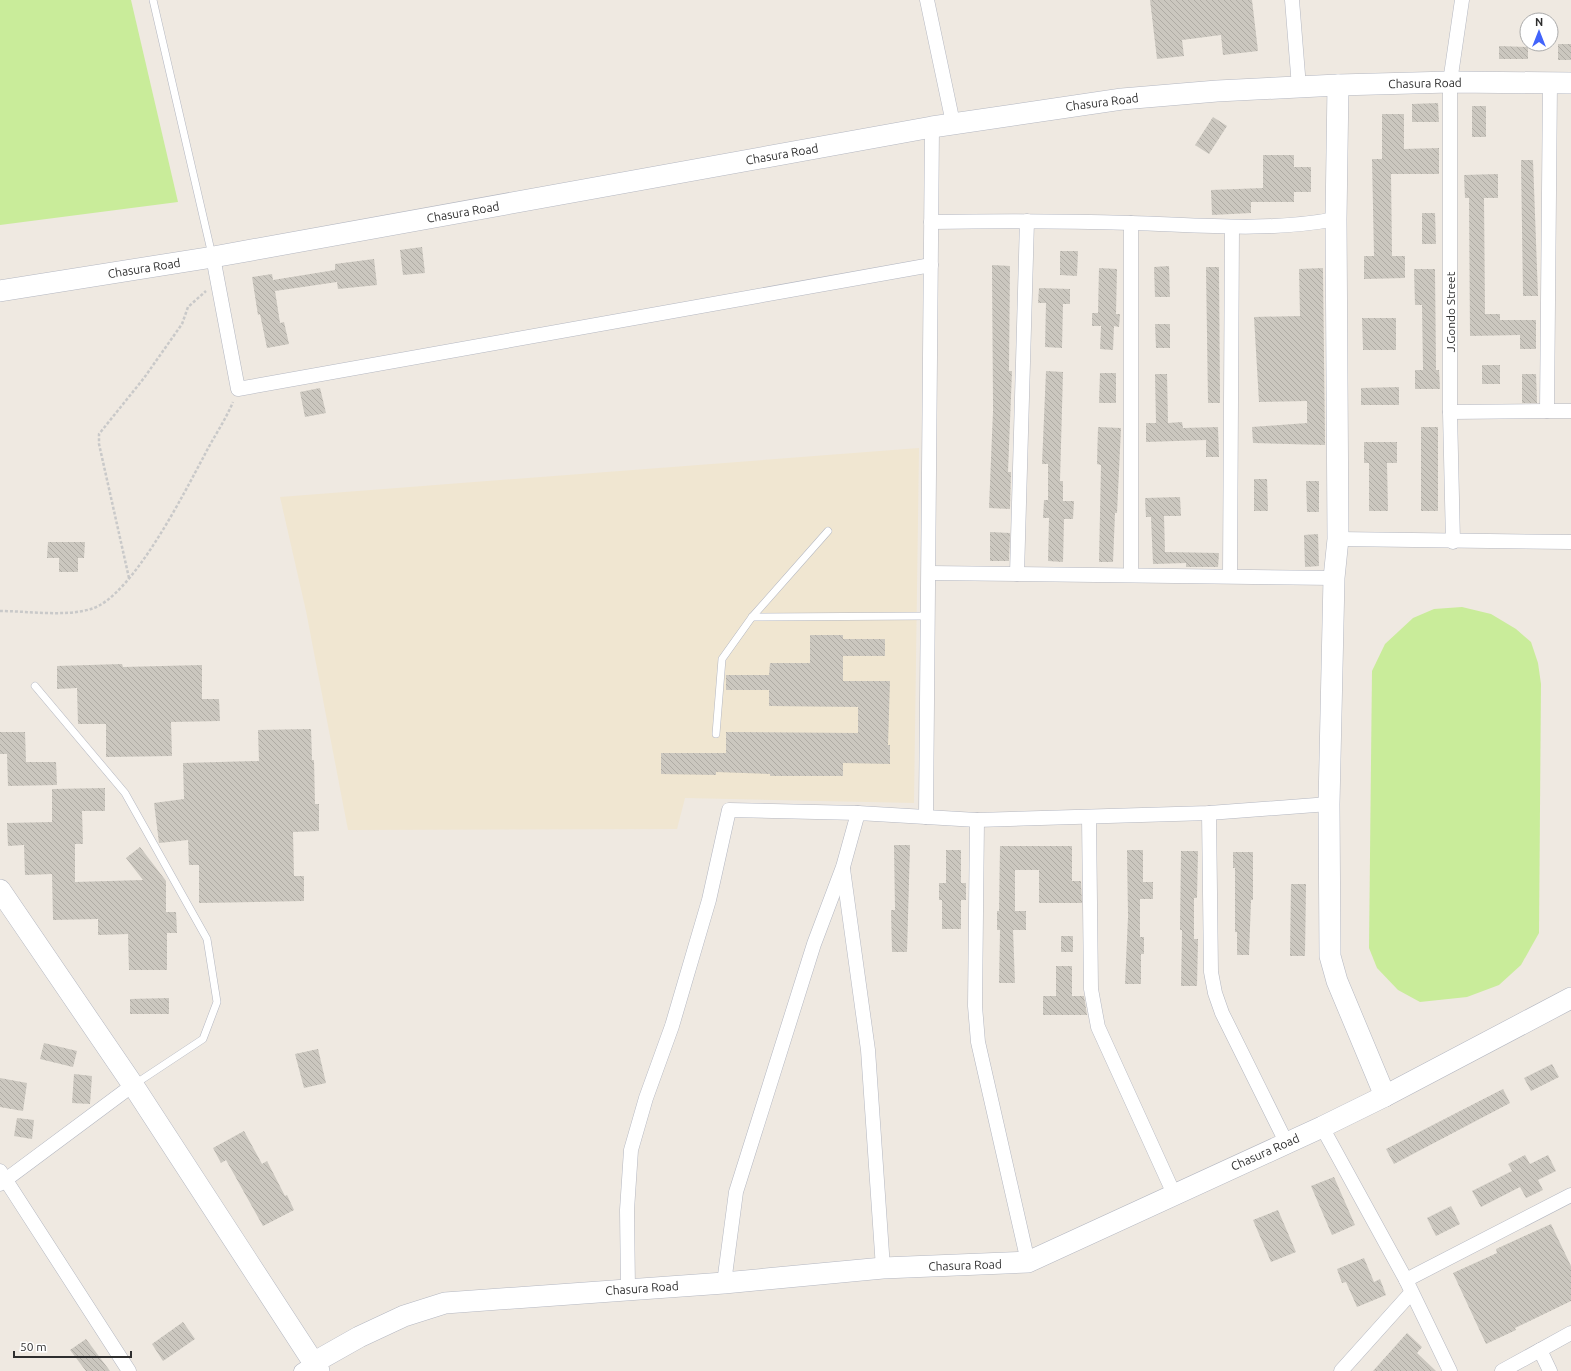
<svg xmlns="http://www.w3.org/2000/svg" width="1571" height="1371" viewBox="0 0 1571 1371" font-family="Ubuntu,sans-serif">
  <style>
    .education { fill: #f0e6d1 }
    .pitch { fill: #c9ec9a }
    .building { fill: url(#building-back-hatch) }
    .lines { fill: none; stroke-linecap: round; stroke-linejoin: round }
    .lane-casing { stroke: #b4b7c1; stroke-width: 8 }
    .street-casing { stroke: #b4b7c1; stroke-width: 15 }
    .secondary-casing { stroke: #b4b7c1; stroke-width: 22 }
    .path { stroke: #c9c9c9; stroke-width: 2.5; stroke-dasharray: 3 2; stroke-linecap: butt }
    .lane { stroke: #fff; stroke-width: 7 }
    .street { stroke: #fff; stroke-width: 14 }
    .secondary { stroke: #fff; stroke-width: 21 }
    .labels { text-anchor: middle; dominant-baseline: central; stroke-width: 4; stroke-linejoin: round; paint-order: stroke }
    .street-label { font-size: 12px; fill: #2e2e2e; stroke: #fff }
  </style>
  <defs>
    <pattern id="building-back-hatch" width="6" height="6" patternUnits="userSpaceOnUse"><rect width="6" height="6" fill="#cbc7bf"/><path d="M-1 5l2 2M0 0l6 6M5-1l2 2" fill="none" stroke="#afaba4"/></pattern>
  </defs>
  <rect width="100%" height="100%" fill="#efe9e1"/>
  <polygon class="education" points="919,448 914,803 685,798 677,829 348,830 306,611 280,497"/>
  <g class="pitch">
    <polygon points="0,0 131,0 178,202 0,225"/>
    <polygon points="1462,607 1491,614 1516,629 1531,642 1538,663 1541,684 1539,933 1521,965 1499,985 1467,997 1420,1002 1398,990 1377,968 1369,948 1372,671 1385,644 1413,618 1434,609"/>
  </g>
  <g class="building">
    <polygon points="1150,0 1252,0 1258,51 1223,55 1221,35 1182,40 1184,56 1157,59"/>
    <rect x="1558" y="44" width="13" height="16"/>
    <polygon points="1499,46 1528,47 1528,59 1499,59"/>
    <polygon points="1438,103 1439,122 1412,122 1412,104"/>
    <rect x="1472" y="106" width="14" height="31"/>
    <polygon points="1382,114 1404,114 1404,149 1439,148 1439,174 1391,174 1392,256 1405,256 1405,278 1364,279 1364,256 1374,256 1372,159 1382,159"/>
    <polygon points="1213,117 1227,126 1209,154 1195,145"/>
    <polygon points="1263,155 1294,155 1294,167 1311,167 1311,192 1294,192 1294,202 1251,202 1251,213 1212,215 1211,190 1263,188"/>
    <polygon points="1521,160 1533,160 1538,296 1523,296"/>
    <polygon points="1498,174 1498,198 1484,198 1485,314 1500,314 1500,320 1536,320 1536,349 1520,349 1520,335 1470,336 1469,198 1465,198 1464,175"/>
    <polygon points="1422,213 1435,213 1436,244 1422,244"/>
    <polygon points="422,247 425,273 403,275 400,250"/>
    <polygon points="1060,251 1078,251 1077,276 1060,275"/>
    <polygon points="374,259 377,285 338,289 337,282 275,291 280,323 284,322 289,344 267,348 260,314 258,315 252,277 272,274 273,280 335,270 335,264"/>
    <polygon points="992,265 1010,266 1009,371 1012,371 1008,472 1011,472 1010,509 989,508 993,411"/>
    <polygon points="1169,266 1170,297 1155,297 1154,267"/>
    <polygon points="1206,267 1219,267 1220,403 1208,403"/>
    <polygon points="1099,268 1117,269 1116,314 1120,314 1119,327 1114,326 1113,350 1100,349 1101,326 1092,326 1092,313 1098,313"/>
    <polygon points="1323,268 1325,445 1253,443 1252,427 1307,423 1307,401 1259,402 1254,317 1300,316 1299,269"/>
    <polygon points="1414,269 1435,269 1436,370 1439,370 1440,389 1415,389 1415,370 1423,370 1422,305 1415,305"/>
    <polygon points="1039,288 1070,289 1070,304 1063,304 1062,348 1045,347 1046,303 1038,303"/>
    <polygon points="1362,318 1396,318 1396,350 1363,350"/>
    <polygon points="1155,324 1170,324 1170,348 1156,348"/>
    <rect x="1482" y="365" width="18" height="19"/>
    <polygon points="1046,371 1063,372 1060,481 1063,481 1063,501 1074,501 1073,519 1064,519 1063,562 1048,561 1049,518 1043,518 1044,500 1048,500 1048,464 1042,464"/>
    <polygon points="1100,373 1116,373 1116,403 1099,403"/>
    <polygon points="1155,374 1167,374 1168,423 1182,422 1183,428 1218,427 1219,457 1206,457 1206,440 1146,442 1146,423 1156,423"/>
    <polygon points="1522,374 1536,374 1537,403 1522,403"/>
    <polygon points="1399,387 1399,405 1361,405 1361,388"/>
    <polygon points="320,388 326,413 305,417 300,392"/>
    <polygon points="1098,427 1121,428 1117,513 1115,513 1113,562 1099,562 1101,465 1097,464"/>
    <rect x="1421" y="427" width="17" height="84"/>
    <polygon points="1364,442 1397,442 1397,463 1387,463 1388,511 1369,511 1369,463 1364,463"/>
    <polygon points="1254,479 1267,479 1268,511 1254,511"/>
    <polygon points="1306,481 1319,481 1319,512 1307,512"/>
    <polygon points="1180,497 1181,516 1164,516 1165,552 1219,553 1218,567 1186,567 1186,563 1153,564 1151,517 1146,517 1145,498"/>
    <polygon points="990,532 1010,533 1009,561 990,561"/>
    <polygon points="1318,534 1319,566 1305,567 1304,535"/>
    <polygon points="48,542 85,542 84,558 78,558 78,572 59,572 59,558 47,558"/>
    <polygon points="810,635 843,635 843,639 885,639 885,656 843,656 843,681 890,681 888,745 890,745 890,764 843,763 843,776 770,776 770,774 716,772 716,775 661,774 661,753 726,753 726,732 858,733 858,707 769,706 769,690 726,690 726,675 769,675 770,663 810,663"/>
    <polygon points="122,664 123,667 202,665 202,699 219,699 220,721 171,722 172,756 106,757 106,724 78,724 77,688 57,689 57,666"/>
    <polygon points="311,729 312,760 314,760 315,804 319,804 319,831 293,832 294,876 304,876 304,901 199,903 199,865 189,865 188,840 159,843 154,803 184,799 183,763 259,761 258,730"/>
    <polygon points="0,732 25,732 26,762 56,762 57,785 8,786 7,754 0,754"/>
    <polygon points="105,788 105,811 82,811 83,844 75,844 75,882 143,880 126,858 140,847 166,881 166,912 176,912 177,933 167,933 167,970 129,970 128,934 98,935 98,919 53,920 52,874 25,875 24,845 8,846 7,823 52,822 52,789"/>
    <polygon points="894,845 910,845 907,952 892,952 891,910 895,910"/>
    <polygon points="1000,846 1072,846 1072,881 1081,881 1082,903 1039,903 1039,870 1015,870 1015,911 1026,911 1026,930 1013,930 1015,983 999,983 1000,930 997,930 997,911 999,911"/>
    <polygon points="946,850 961,850 961,883 966,883 966,900 961,900 961,929 942,929 942,900 939,900 939,883 946,883"/>
    <polygon points="1127,850 1143,850 1143,882 1153,882 1153,899 1140,899 1140,937 1144,937 1144,954 1141,954 1141,984 1125,984 1128,917"/>
    <polygon points="1181,851 1198,851 1197,898 1194,898 1194,939 1198,939 1197,986 1181,986 1182,930 1180,930"/>
    <polygon points="1233,852 1253,852 1253,900 1251,900 1249,955 1237,955 1237,932 1235,932 1235,868 1233,868"/>
    <polygon points="1291,884 1306,884 1305,956 1290,956"/>
    <rect x="1061" y="936" width="12" height="16"/>
    <polygon points="1056,966 1072,966 1072,996 1084,996 1087,1015 1043,1015 1043,996 1056,996"/>
    <polygon points="169,998 169,1014 130,1014 130,999"/>
    <polygon points="44,1043 77,1051 73,1067 40,1059"/>
    <polygon points="318,1049 326,1083 304,1088 295,1054"/>
    <polygon points="1552,1064 1559,1077 1531,1091 1524,1078"/>
    <polygon points="74,1074 92,1076 90,1104 72,1103"/>
    <polygon points="0,1078 27,1083 23,1111 0,1107"/>
    <polygon points="1503,1089 1510,1103 1394,1164 1386,1149"/>
    <polygon points="17,1118 34,1120 32,1139 14,1136"/>
    <polygon points="244,1131 262,1164 267,1161 285,1196 287,1195 294,1210 263,1226 226,1160 221,1163 213,1148"/>
    <polygon points="1525,1155 1530,1164 1548,1155 1556,1171 1538,1180 1543,1190 1526,1198 1520,1187 1481,1207 1472,1191 1512,1171 1508,1164"/>
    <polygon points="1334,1177 1355,1225 1332,1235 1311,1186"/>
    <polygon points="1451,1206 1460,1224 1436,1236 1427,1218"/>
    <polygon points="1278,1210 1296,1252 1271,1262 1253,1220"/>
    <polygon points="1551,1224 1571,1266 1571,1301 1515,1328 1516,1330 1486,1344 1453,1273 1497,1253 1496,1249"/>
    <polygon points="1364,1258 1374,1282 1380,1279 1386,1295 1357,1307 1346,1282 1342,1283 1337,1269"/>
    <polygon points="183,1322 195,1339 163,1361 152,1344"/>
    <polygon points="1407,1333 1422,1347 1417,1353 1436,1371 1373,1371"/>
    <polygon points="86,1339 110,1371 86,1371 70,1350"/>
  </g>
  <g class="lines">
    <defs>
      <g id="lane">
        <polyline points="153,0 212,255"/>
        <polyline points="752,617 927,616"/>
        <polyline points="35,686 125,793 207,939 217,1002 203,1039 135,1084"/>
        <polyline points="716,734 722,659 752,617 828,531"/>
      </g>
      <g id="street">
        <polyline points="927,0 953,123"/>
        <polyline points="1292,0 1299,87"/>
        <polyline points="1550,83 1547,411 1571,411"/>
        <path d="M931,222C997,221 1064,221 1131,223C1199,225 1268,232 1336,219"/>
        <polyline points="213,257 238,389 931,265"/>
        <polyline points="1450,412 1547,411"/>
        <polyline points="1338,539 1571,542"/>
        <polyline points="1453,542 1450,412 1450,82 1462,0"/>
        <polyline points="929,573 1334,578"/>
        <polyline points="1017,574 1027,221"/>
        <polyline points="1131,575 1131,223"/>
        <polyline points="1230,576 1232,227"/>
        <polyline points="1209,813 1211,972 1215,993 1222,1013 1286,1142"/>
        <polyline points="926,817 932,127"/>
        <polyline points="1089,817 1091,989 1098,1027 1174,1194"/>
        <polyline points="977,820 975,1006 978,1042 1028,1262"/>
        <polyline points="843,869 868,1050 883,1268"/>
        <polyline points="1322,1127 1406,1280 1450,1371"/>
        <polyline points="0,1171 129,1371"/>
        <polyline points="0,1184 133,1085"/>
        <polyline points="1406,1280 1571,1195"/>
        <polyline points="724,1283 736,1192 814,944 843,867 858,813 977,820 1209,813 1329,804"/>
        <polyline points="628,1289 627,1210 631,1150 646,1098 672,1026 709,900 729,810 858,813"/>
        <polyline points="1540,1350 1550,1371"/>
        <polyline points="301,1371 313,1363"/>
        <polyline points="1341,1371 1411,1293"/>
        <polyline points="1502,1371 1571,1333"/>
      </g>
      <g id="secondary">
        <polyline points="1338,85 1336,219 1338,539 1334,578 1329,804 1330,956 1337,981 1385,1096"/>
        <polyline points="0,291 213,257 932,127 1122,99 1217,91 1338,85 1450,82 1571,83"/>
        <polyline points="0,890 133,1085 319,1371"/>
        <polyline points="313,1363 359,1337 404,1316 445,1303 724,1283 883,1268 1028,1262 1322,1127 1385,1096 1571,998"/>
      </g>
    </defs>
    <use href="#lane" class="lane-casing"/>
    <use href="#street" class="street-casing"/>
    <use href="#secondary" class="secondary-casing"/>
    <g class="path">
      <polyline points="129,578 99,444 99,434 144,378 182,324 188,307 206,291"/>
      <path d="M0,611C27,611 65,617 91,609C132,597 184,493 204,456C213,438 225,421 233,402"/>
    </g>
    <use href="#lane" class="lane"/>
    <use href="#street" class="street"/>
    <use href="#secondary" class="secondary"/>
  </g>
  <g class="labels">
    <g class="street-label">
      <text transform="translate(1425 83) rotate(-1)">Chasura Road</text>
      <text transform="translate(1102 102) rotate(-7)">Chasura Road</text>
      <text transform="translate(782 154) rotate(-10)">Chasura Road</text>
      <text transform="translate(463 212) rotate(-10)">Chasura Road</text>
      <text transform="translate(144 268) rotate(-9)">Chasura Road</text>
      <text transform="translate(1450 312) rotate(-90)">J.Gondo Street</text>
      <text transform="translate(1265 1152) rotate(-24)">Chasura Road</text>
      <text transform="translate(965 1265) rotate(-2)">Chasura Road</text>
      <text transform="translate(642 1288) rotate(-4)">Chasura Road</text>
    </g>
  </g>
  <g transform="translate(1539 32)"><circle r="19" fill="#ffffff" stroke="#ababab"/>
  <path d="M0-3L7 15L0 10L-7 15Z" fill="#4264fb"/>
  <text y="-6" font-size="11" font-weight="bold" text-anchor="middle" fill="#2e2e2e">N</text>
  </g>
  <path d="M14 1351v6h117v-6" fill="none" stroke="#2e2e2e" stroke-width="2"/>
  <text x="20" y="1351" font-size="12" fill="#2e2e2e" stroke="#ffffff" stroke-width="3" paint-order="stroke">50 m</text>
</svg>
